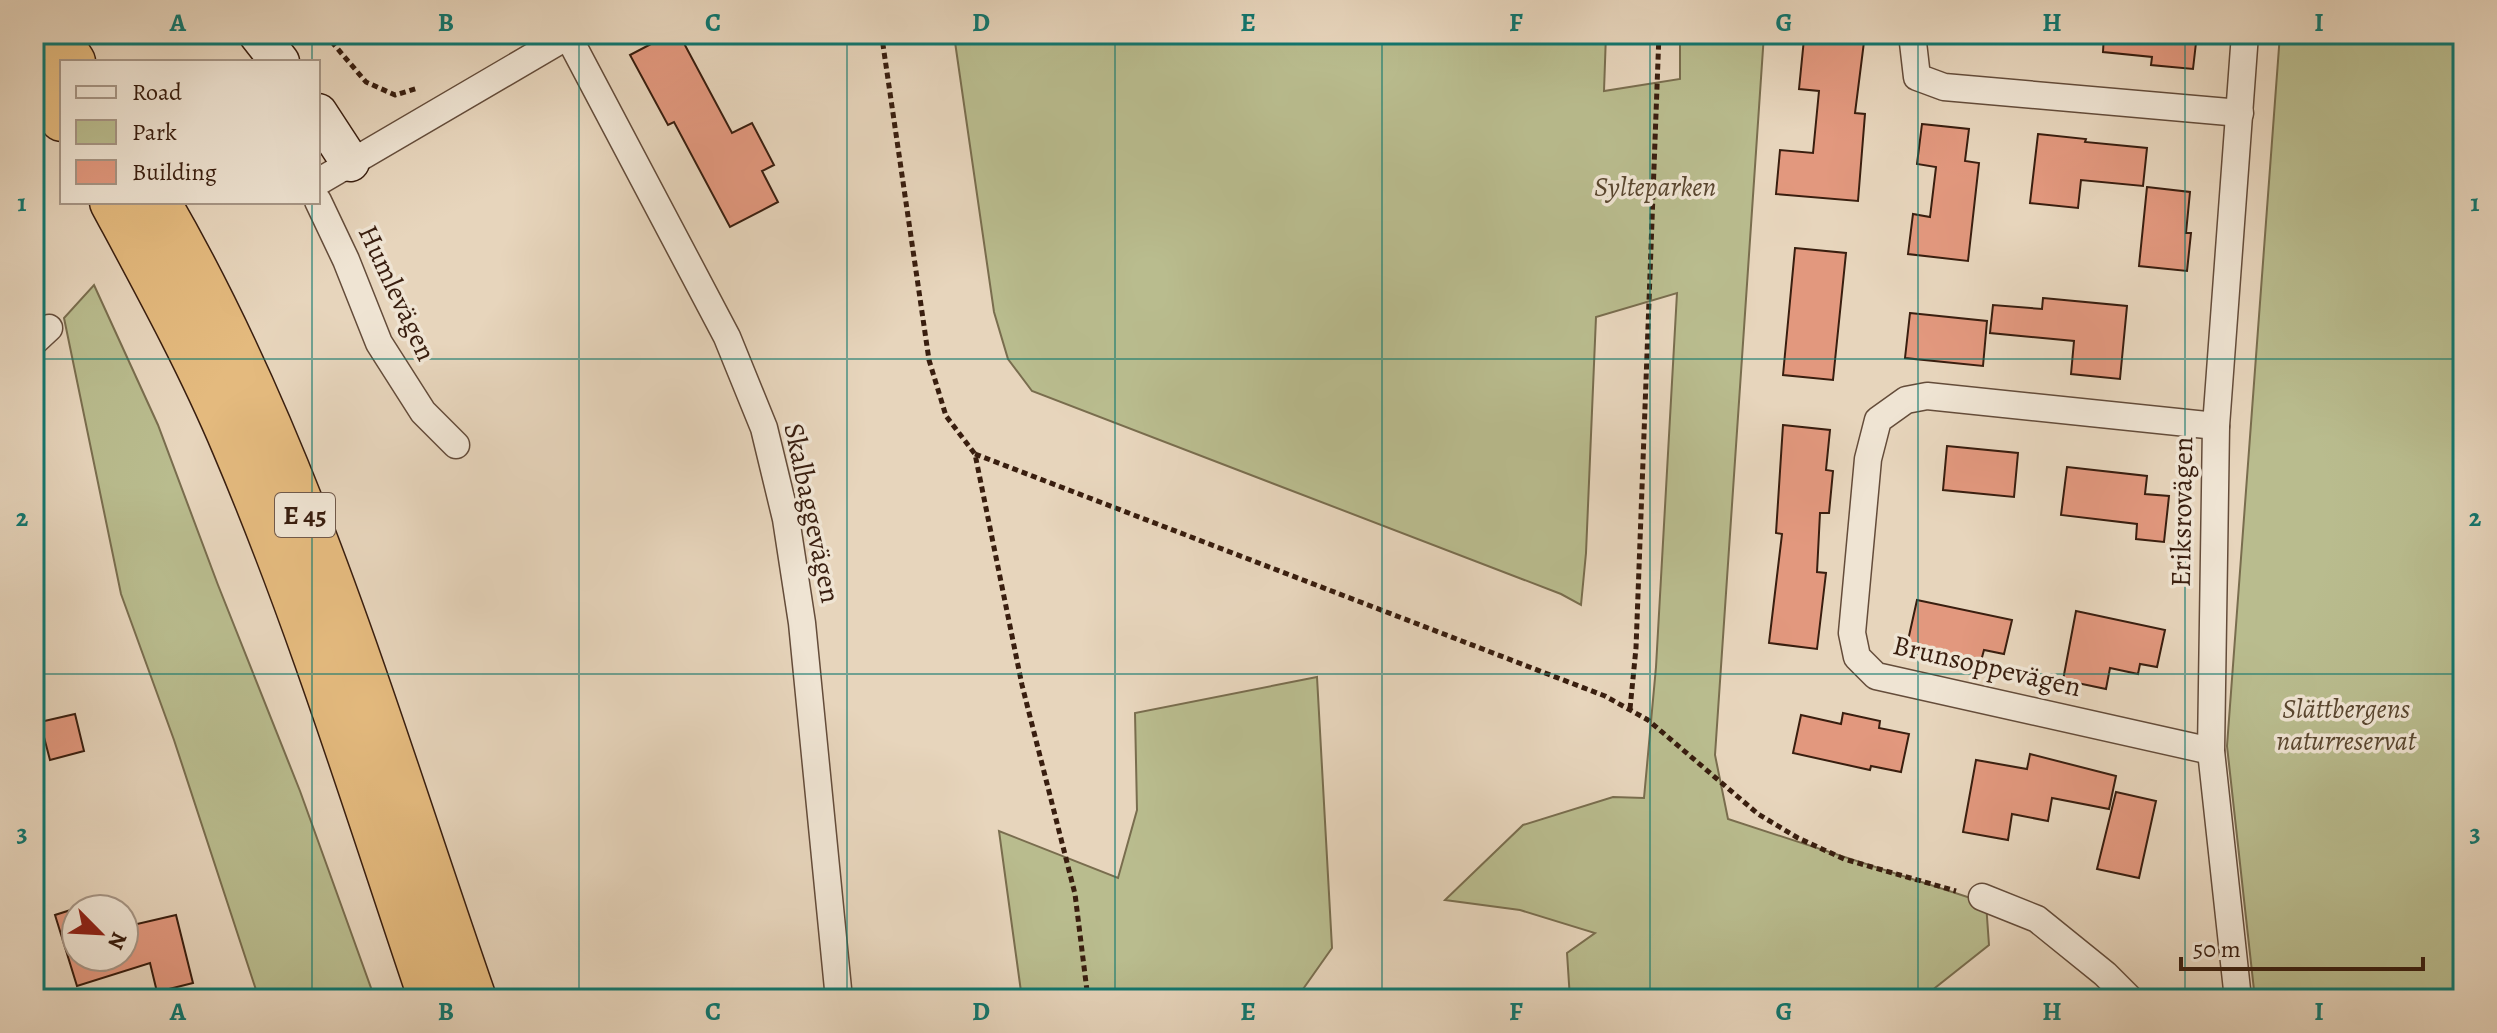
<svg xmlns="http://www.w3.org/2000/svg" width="2497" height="1033" viewBox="0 0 2497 1033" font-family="Alegreya,serif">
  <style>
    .green { fill: #b9bc8e; stroke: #796d4e; stroke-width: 2 }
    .building { fill: #e2987e; stroke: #391e0f; stroke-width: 2 }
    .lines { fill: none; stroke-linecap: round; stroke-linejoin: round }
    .street-casing { stroke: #644c3a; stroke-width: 29 }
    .secondary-casing { stroke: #391e0f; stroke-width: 41 }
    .highway-casing { stroke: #391e0f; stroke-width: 47 }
    .path { stroke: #391e0f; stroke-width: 5; stroke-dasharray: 6 4; stroke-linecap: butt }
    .street { stroke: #efe4d3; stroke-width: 26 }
    .secondary { stroke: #efe4d3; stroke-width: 38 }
    .highway { stroke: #e4ba7e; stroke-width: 44 }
    .grid { fill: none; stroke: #0f766e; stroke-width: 2; stroke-opacity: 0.55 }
    .labels { text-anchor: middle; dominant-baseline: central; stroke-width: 7; stroke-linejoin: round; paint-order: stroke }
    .shield { fill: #efe4d3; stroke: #70594a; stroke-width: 2 }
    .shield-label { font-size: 26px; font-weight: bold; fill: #391e0f }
    .park-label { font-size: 28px; font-style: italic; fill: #59462f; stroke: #efe4d3 }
    .street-label { font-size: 28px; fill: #391e0f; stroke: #efe4d3 }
    .neatline { fill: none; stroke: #0f766e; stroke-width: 3 }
    .grid-label { font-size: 26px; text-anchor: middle; font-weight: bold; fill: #0f766e }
  </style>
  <rect width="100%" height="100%" fill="#e7d5bc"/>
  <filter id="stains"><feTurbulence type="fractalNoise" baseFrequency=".0025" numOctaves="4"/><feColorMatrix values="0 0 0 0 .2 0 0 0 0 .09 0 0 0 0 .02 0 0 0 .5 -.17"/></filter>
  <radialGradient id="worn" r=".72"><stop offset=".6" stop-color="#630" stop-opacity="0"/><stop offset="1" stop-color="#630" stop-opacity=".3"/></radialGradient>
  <g class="green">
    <polygon points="949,34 1606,34 1604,91 1680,79 1680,34 1764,34 1715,755 1728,819 1986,903 1989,945 1921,999 1570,999 1567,953 1595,933 1520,910 1445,900 1523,825 1613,797 1644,798 1656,667 1677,293 1596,317 1586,553 1581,605 1561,594 1032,391 1008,359 994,312 955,42"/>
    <polygon points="2280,34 2463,34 2463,999 2255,999 2227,746"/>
    <polygon points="94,285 158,425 218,585 300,791 375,999 259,999 174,740 121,594 64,318"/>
    <polygon points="1317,677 1332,948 1296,999 1022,999 999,831 1118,878 1137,810 1135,713"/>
  </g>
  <g class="building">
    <polygon points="670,34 679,34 732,133 752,123 774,165 762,171 778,202 730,227 674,122 668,125 630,55"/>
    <polygon points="1819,34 1865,34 1855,113 1865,114 1858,201 1776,194 1780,150 1813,153 1819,91 1799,89 1804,39 1818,41"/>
    <polygon points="2104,34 2197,34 2193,69 2151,65 2152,57 2103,52"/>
    <polygon points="1922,124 1969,129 1965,161 1979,163 1968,261 1908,254 1913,214 1930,217 1936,167 1917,164"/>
    <polygon points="2038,134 2086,139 2085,142 2147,148 2143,186 2081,180 2078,208 2030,203"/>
    <polygon points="2147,187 2190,192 2186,233 2191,233 2187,271 2139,266"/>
    <polygon points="1795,248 1846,253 1833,380 1783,375"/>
    <polygon points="2043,298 2127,306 2120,379 2071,374 2074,341 1990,333 1993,305 2042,309"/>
    <polygon points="1910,313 1987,321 1983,366 1905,358"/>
    <polygon points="1783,425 1830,430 1826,470 1833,471 1829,513 1820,513 1817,572 1826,573 1817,649 1769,643 1782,534 1776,533"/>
    <polygon points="1947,446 2018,453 2014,497 1943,490"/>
    <polygon points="2067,467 2147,476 2145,494 2169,496 2164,542 2136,539 2137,524 2061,515"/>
    <polygon points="1917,600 2012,620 2004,654 1984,650 1981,661 1907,645"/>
    <polygon points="2076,611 2165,630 2157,667 2140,664 2138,674 2110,668 2106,689 2063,680"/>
    <polygon points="1843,713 1880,721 1879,728 1909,734 1901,772 1871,766 1870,770 1793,753 1801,715 1841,724"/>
    <polygon points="75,714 84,751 50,760 40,722"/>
    <polygon points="2030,754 2116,776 2109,809 2052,798 2048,821 2012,814 2008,840 1963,832 1976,760 2027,769"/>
    <polygon points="2116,792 2156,801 2139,878 2097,869"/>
    <polygon points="102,900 105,909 76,909 76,957 124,957 124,927 176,915 193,983 157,992 150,963 77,986 55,915"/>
  </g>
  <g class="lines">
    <defs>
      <g id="street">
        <polyline points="1912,34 1917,77 1944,87 2240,113"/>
        <polyline points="568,36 727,337 764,428 786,519 802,623 839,999"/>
        <polyline points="318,182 571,34"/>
        <polyline points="318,201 346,260 379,343 423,412 456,445"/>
        <polyline points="34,342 49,328"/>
        <polyline points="2211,751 1876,676 1857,657 1852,633 1868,459 1878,420 1906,400 1927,396 2216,426"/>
        <polyline points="1982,897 2037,919 2105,974 2130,999"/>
        <polyline points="2238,999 2211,751 2216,426 2245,34"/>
      </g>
      <g id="secondary">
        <polyline points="258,34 280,62"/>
        <polyline points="318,113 350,162"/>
      </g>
      <g id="highway">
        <polyline points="55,34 73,62"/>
        <polyline points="34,78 62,119"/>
        <path d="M112,202C155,282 199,362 234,445C311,626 368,813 431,999"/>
        <path d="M158,202C302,450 380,730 474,999"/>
      </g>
    </defs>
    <use href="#street" class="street-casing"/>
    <use href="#secondary" class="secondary-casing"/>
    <use href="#highway" class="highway-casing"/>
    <g class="path">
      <polyline points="325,34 366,82 395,95 418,88"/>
      <polyline points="879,34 882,38 929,360 946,416 975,454 1022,685 1075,894 1088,999"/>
      <polyline points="975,454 1605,696 1648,720 1758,814 1798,838 1844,859 1956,891"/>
      <polyline points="1630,709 1636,648 1659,34"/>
    </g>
    <use href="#street" class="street"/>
    <use href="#secondary" class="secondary"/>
    <use href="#highway" class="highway"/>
  </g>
  <path class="grid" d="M312,34V62M579,34V999M847,34V999M1115,34V999M1382,34V999M1650,34V999M1918,34V999M2185,34V999M312,202V999M34,359H2463M34,674H2463"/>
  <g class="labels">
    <rect class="shield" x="275" y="493" width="60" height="44" rx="6"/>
    <g class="shield-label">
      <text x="305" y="515">E 45</text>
    </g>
    <g class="park-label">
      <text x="1655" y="187">Sylteparken</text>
      <text x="2346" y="709">Slättbergens<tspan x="2346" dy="32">naturreservat</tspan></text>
    </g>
    <g class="street-label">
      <text transform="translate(397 293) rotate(65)">Humlevägen</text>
      <text transform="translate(2182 512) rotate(-89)">Eriksrovägen</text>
      <text transform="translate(812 513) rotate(78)">Skalbaggevägen</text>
      <text transform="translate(1987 666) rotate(13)">Brunsoppevägen</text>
    </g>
  </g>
  <rect width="2497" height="1033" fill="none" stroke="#e7d5bc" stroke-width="88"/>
  <rect x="60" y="60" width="260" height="144" fill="#efe4d3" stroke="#a69585" stroke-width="2"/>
  <rect x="76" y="86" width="40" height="12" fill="#efe4d3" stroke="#a69585" stroke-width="2"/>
  <text x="132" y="100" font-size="24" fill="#391e0f">Road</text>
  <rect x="76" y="120" width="40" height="24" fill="#b9bc8e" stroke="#a69585" stroke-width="2"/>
  <text x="132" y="140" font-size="24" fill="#391e0f">Park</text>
  <rect x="76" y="160" width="40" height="24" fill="#e2987e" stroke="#a69585" stroke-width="2"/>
  <text x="132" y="180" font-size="24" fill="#391e0f">Building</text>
  <g transform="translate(100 933) rotate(114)"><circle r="38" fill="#efe4d3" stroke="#a69585" stroke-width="2"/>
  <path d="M0-6L14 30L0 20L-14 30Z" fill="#8f2418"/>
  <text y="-12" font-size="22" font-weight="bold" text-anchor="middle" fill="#391e0f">N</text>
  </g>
  <path d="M2181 957v12h242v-12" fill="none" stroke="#391e0f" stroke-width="4"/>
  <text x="2193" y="957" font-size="24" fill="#391e0f" stroke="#efe4d3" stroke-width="6" paint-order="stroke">50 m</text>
  <rect x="44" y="44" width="2409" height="945" class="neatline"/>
  <g class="grid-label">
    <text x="178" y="31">A</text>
    <text x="446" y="31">B</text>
    <text x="713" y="31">C</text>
    <text x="981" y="31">D</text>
    <text x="1248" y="31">E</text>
    <text x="1516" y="31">F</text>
    <text x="1784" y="31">G</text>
    <text x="2052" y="31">H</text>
    <text x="2319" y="31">I</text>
    <text x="22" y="211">1</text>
    <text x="2475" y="211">1</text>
    <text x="22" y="526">2</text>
    <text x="2475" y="526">2</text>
    <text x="22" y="841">3</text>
    <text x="2475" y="841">3</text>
    <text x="178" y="1020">A</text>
    <text x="446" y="1020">B</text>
    <text x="713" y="1020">C</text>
    <text x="981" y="1020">D</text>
    <text x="1248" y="1020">E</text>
    <text x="1516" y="1020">F</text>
    <text x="1784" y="1020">G</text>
    <text x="2052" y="1020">H</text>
    <text x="2319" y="1020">I</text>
  </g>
  <rect width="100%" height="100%" filter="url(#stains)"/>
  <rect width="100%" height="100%" fill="url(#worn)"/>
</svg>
